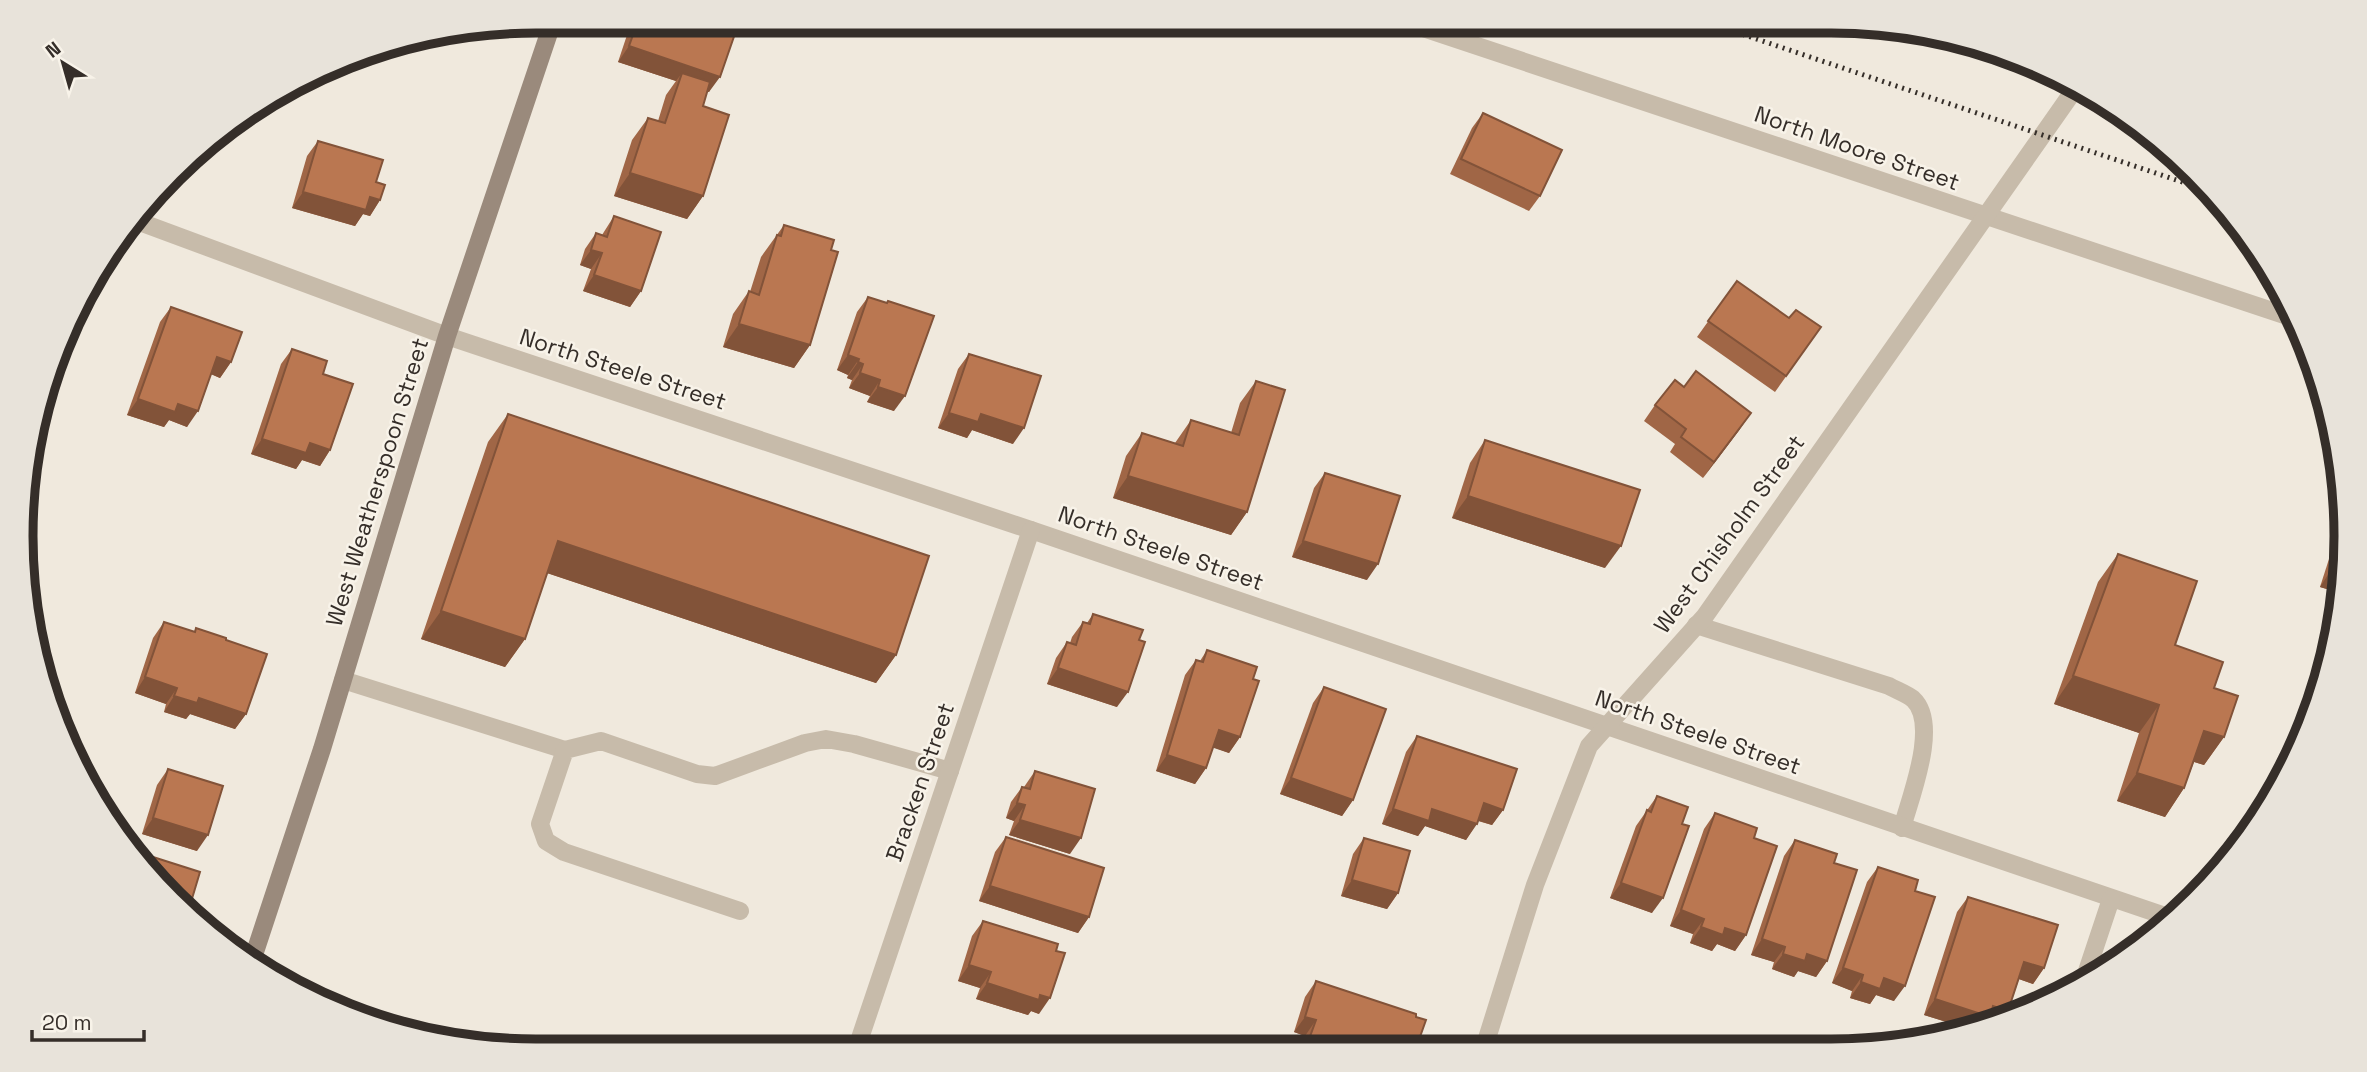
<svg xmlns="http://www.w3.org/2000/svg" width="2367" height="1072" viewBox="0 0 2367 1072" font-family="'Space Grotesk',sans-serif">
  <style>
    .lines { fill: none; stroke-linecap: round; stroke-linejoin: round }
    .lane { stroke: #c7bbaa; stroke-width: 18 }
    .street { stroke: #c7bbaa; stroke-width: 18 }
    .secondary { stroke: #9a8a7c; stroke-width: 18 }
    .rail { stroke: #352e29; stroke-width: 5; stroke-dasharray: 2 5; stroke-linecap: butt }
    .wall { fill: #a06646 }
    .shaded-wall { fill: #825339 }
    .building { fill: #ba7751; stroke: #825339; stroke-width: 2 }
    .labels { text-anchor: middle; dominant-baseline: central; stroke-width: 5; stroke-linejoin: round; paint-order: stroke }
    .street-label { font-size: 23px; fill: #352e29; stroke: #f8f3e9 }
    .rim { fill: none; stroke: #352e29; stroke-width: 9 }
  </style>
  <rect width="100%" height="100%" fill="#f0e9dd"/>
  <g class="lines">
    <g class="lane">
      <path d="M1696,625L1889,686C1896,690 1907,694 1913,699C1940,724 1910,798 1902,828"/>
      <polyline points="343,680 565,750"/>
      <polyline points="740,911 564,852 546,841 540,824 565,750 601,741 697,774 715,776 805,743 826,739 854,744 950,771"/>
    </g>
    <g class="street">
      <polyline points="1402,21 2296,319"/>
      <polyline points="137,221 447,336 1031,530 2171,918"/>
      <polyline points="2084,980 2111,899"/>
      <polyline points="1484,1048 1535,885 1589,746 1705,616 2077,86"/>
      <polyline points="856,1050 1031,530"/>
    </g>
    <polyline class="secondary" points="253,958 322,749 447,336 553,21"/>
    <polyline class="rail" points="1703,21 2212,192"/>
  </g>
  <g class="wall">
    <polygon points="635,21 664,21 689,29 693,21 737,21 709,92 707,92 703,106 703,196 687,219 614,196 632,140 648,118 658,121 666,95 676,81 618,62 629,29"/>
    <polygon points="1483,113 1540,196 1529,211 1450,174 1472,128"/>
    <polygon points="318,141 376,182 380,200 370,216 363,214 355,226 292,208 307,156"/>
    <polygon points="614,216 641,291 630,307 583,291 591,269 580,265 585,249 596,233 602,235"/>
    <polygon points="784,225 831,250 810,345 794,368 723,347 733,314 749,291 750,292 761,257"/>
    <polygon points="1737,281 1789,318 1821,327 1775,392 1697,337"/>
    <polygon points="868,297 886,303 888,301 894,411 867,402 870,396 849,388 852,380 847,378 848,375 837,370 857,312"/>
    <polygon points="171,307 231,362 220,378 211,374 187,427 169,420 164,427 127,415 160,322"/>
    <polygon points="292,349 323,374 330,450 320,466 302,460 296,469 251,454 281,364"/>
    <polygon points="969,354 1013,444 972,430 967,438 938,428 958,369"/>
    <polygon points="1256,381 1247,512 1231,535 1113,498 1126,456 1142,433 1175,443 1191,420 1231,433 1240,403"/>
    <polygon points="1684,387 1740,429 1703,478 1670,452 1675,444 1644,421 1655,405"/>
    <polygon points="508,414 896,655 876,683 547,573 525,639 505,667 421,639 488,442"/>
    <polygon points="1485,440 1605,568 1452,518 1470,463"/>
    <polygon points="1325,473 1367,580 1292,557 1314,488"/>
    <polygon points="2345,523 2346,536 2340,593 2320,587 2337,534"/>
    <polygon points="2118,554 2175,645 2214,688 2224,737 2204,765 2194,762 2184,788 2165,817 2117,801 2139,733 2054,704 2098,582"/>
    <polygon points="1093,614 1117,707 1047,684 1056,658 1067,642 1070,643 1072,637 1083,622 1087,623"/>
    <polygon points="164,622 194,632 196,628 226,640 246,714 235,729 190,714 186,719 164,712 166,704 135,693 153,638"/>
    <polygon points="1207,650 1253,679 1240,737 1229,753 1213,747 1206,768 1195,784 1156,771 1185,675 1196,660 1200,661"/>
    <polygon points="1324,687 1353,800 1342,816 1280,794 1313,703"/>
    <polygon points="1417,736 1503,810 1492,825 1478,821 1466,840 1425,826 1418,836 1382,824 1406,752"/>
    <polygon points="168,769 197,851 142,834 157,785"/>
    <polygon points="1035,771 1070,854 1009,835 1014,821 1006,818 1011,802 1022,787 1024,787"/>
    <polygon points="1657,796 1652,913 1610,898 1636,826"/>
    <polygon points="1715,813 1754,838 1746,935 1735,951 1717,944 1712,951 1690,943 1693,934 1670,926 1704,829"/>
    <polygon points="1006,837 1089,917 1078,933 979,901 995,852"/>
    <polygon points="1364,838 1398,893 1387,909 1341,896 1353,854"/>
    <polygon points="1795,840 1827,961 1816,977 1798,971 1794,977 1772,969 1774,962 1751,955 1784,856"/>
    <polygon points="1878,867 1915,891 1894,1001 1876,995 1870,1004 1850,998 1852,991 1832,983 1867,882"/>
    <polygon points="1968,897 2044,968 2033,984 2019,979 2008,1011 2003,1019 1966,1028 1924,1015 1957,912"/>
    <polygon points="983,921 1039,1014 1031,1011 1028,1015 976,999 980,988 958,981 972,936"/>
    <polygon points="1316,981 1416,1048 1300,1048 1305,1036 1294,1032 1305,997"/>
    <polygon points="1584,1037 1622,1047 1577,1048"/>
  </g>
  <g class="shaded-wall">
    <polygon points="931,21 943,21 941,24"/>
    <polygon points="629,46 720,77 709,92 679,82 682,73 676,81 618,62"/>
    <polygon points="630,173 703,196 687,219 614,196"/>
    <polygon points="303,192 370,197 380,200 370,216 363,214 355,226 292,208"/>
    <polygon points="591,250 602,253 591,269 580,265"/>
    <polygon points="594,275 641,291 630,307 583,291"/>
    <polygon points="739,324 810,345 794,368 723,347"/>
    <polygon points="848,355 859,359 848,375 837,370"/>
    <polygon points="217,357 231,362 220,378 206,372"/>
    <polygon points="858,362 863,364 852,380 847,378"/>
    <polygon points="860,373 880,380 870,396 849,388"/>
    <polygon points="878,387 905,396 894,411 867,402"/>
    <polygon points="138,399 178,404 198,411 187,427 169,420 164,427 127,415"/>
    <polygon points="949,413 981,414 1024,428 1013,444 972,430 967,438 938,428"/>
    <polygon points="1751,413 1740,429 1703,478 1714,462"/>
    <polygon points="262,439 310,443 330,450 320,466 302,460 296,469 251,454"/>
    <polygon points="1128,476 1247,512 1231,535 1113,498"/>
    <polygon points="1468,496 1621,546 1605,568 1452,518"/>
    <polygon points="558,541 896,655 876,683 538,570"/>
    <polygon points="1303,541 1378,564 1367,580 1292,557"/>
    <polygon points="2335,564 2343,567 2340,593 2320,587"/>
    <polygon points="441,611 525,639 505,667 421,639"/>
    <polygon points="1058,668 1128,692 1117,707 1047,684"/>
    <polygon points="2073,676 2159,705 2139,733 2054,704"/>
    <polygon points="145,677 177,688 166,704 135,693"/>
    <polygon points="174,696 199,698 246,714 235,729 190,714 186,719 164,712"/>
    <polygon points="1219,730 1240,737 1229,753 1208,746"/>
    <polygon points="2204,731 2224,737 2204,765 2185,759"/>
    <polygon points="1167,755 1206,768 1195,784 1156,771"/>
    <polygon points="2137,773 2184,788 2165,817 2117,801"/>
    <polygon points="1291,778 1353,800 1342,816 1280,794"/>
    <polygon points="1017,803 1025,805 1014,821 1006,818"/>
    <polygon points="1484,803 1503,810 1492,825 1473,819"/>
    <polygon points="1393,809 1432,809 1477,824 1466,840 1425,826 1418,836 1382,824"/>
    <polygon points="153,818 208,835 197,851 142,834"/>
    <polygon points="1020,820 1081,838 1070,854 1009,835"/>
    <polygon points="1352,880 1398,893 1387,909 1341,896"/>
    <polygon points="1621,883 1663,898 1652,913 1610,898"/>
    <polygon points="990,886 1089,917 1078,933 979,901"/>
    <polygon points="1681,910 1704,919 1693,934 1670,926"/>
    <polygon points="1701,927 1725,928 1746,935 1735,951 1717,944 1712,951 1690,943"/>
    <polygon points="1762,939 1785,947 1774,962 1751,955"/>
    <polygon points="1783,954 1807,954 1827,961 1816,977 1798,971 1794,977 1772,969"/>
    <polygon points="2024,962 2044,968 2033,984 2013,977"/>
    <polygon points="969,965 991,972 980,988 958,981"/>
    <polygon points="1843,968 1863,975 1852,991 1832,983"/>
    <polygon points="1884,978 1905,986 1894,1001 1876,995 1870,1004 1850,998 1861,982"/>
    <polygon points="987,983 1040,995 1050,998 1039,1014 1031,1011 1028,1015 976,999"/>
    <polygon points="1935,999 1993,1006 2008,1011 2003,1019 1966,1028 1924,1015"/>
    <polygon points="1305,1017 1316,1020 1305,1036 1294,1032"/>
    <polygon points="1308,1042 1320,1046 1319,1048 1303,1048"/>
  </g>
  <g class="building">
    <polygon points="638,21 664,21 694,31 697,21 739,22 720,77 629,46"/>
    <polygon points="682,73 710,82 703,106 729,115 703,196 630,173 648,118 665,123"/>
    <polygon points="1483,113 1562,150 1540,196 1461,159"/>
    <polygon points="318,141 383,160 376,182 385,185 380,200 370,197 366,210 303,192"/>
    <polygon points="614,216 661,232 641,291 594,275 602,253 591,250 596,233 607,237"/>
    <polygon points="784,225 834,240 831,250 838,252 810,345 739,324 749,291 759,295 777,235 781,236"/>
    <polygon points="1737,281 1789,318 1796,310 1821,327 1786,376 1708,321"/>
    <polygon points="868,297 887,303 888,301 934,316 905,396 878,387 880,380 860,373 863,364 858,362 859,359 848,355"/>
    <polygon points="171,307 242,332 231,362 217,357 198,411 178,404 175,412 138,399"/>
    <polygon points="292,349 327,361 323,374 353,384 330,450 310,443 306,453 262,439"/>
    <polygon points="969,354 1041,376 1024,428 981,414 978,422 949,413"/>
    <polygon points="1696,371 1751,413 1714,462 1681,437 1686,429 1655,405 1675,380 1684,387"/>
    <polygon points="1256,381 1285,390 1247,512 1128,476 1142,433 1183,446 1191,420 1239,435"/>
    <polygon points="508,414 929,556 896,655 558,541 525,639 441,611"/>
    <polygon points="1485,440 1640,490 1621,546 1468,496"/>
    <polygon points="1325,473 1400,496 1378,564 1303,541"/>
    <polygon points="2346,533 2346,536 2343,567 2335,564"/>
    <polygon points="2118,554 2197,581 2175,645 2223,662 2214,688 2238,696 2224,737 2204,731 2184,788 2137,773 2159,705 2073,676"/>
    <polygon points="1093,614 1143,630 1139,640 1145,642 1128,692 1058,668 1067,642 1076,645 1083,622 1090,624"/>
    <polygon points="164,622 195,632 196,628 226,638 226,640 267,654 246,714 199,698 197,703 174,696 177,688 145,677"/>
    <polygon points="1207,650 1257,667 1253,679 1259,681 1240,737 1219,730 1206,768 1167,755 1196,660 1203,662"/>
    <polygon points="1324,687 1386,709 1353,800 1291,778"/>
    <polygon points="1417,736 1517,769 1503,810 1484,803 1477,824 1432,809 1429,821 1393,809"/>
    <polygon points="168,769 223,786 208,835 153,818"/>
    <polygon points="1035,771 1095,789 1081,838 1020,820 1025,805 1017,803 1022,787 1030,789"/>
    <polygon points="1657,796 1688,807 1682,824 1689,826 1663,898 1621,883 1647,810 1651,812"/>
    <polygon points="1715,813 1757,828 1754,838 1777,846 1746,935 1725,928 1723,935 1701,927 1704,919 1681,910"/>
    <polygon points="1006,837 1104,868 1089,917 990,886"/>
    <polygon points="1364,838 1410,851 1398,893 1352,880"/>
    <polygon points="1795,840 1837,854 1834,863 1857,870 1827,961 1807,954 1805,961 1783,954 1785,947 1762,939"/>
    <polygon points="153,857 200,872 188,912 150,867"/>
    <polygon points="1878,867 1918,880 1915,891 1935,897 1905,986 1884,978 1880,989 1861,982 1863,975 1843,968"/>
    <polygon points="1968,897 2058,925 2044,968 2024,962 2008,1011 1993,1006 1990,1017 1935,999"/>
    <polygon points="983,921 1058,944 1056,951 1065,953 1050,998 1040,995 1039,1000 987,983 991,972 969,965"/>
    <polygon points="1316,981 1416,1014 1416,1017 1426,1020 1416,1048 1319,1048 1320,1046 1308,1042 1316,1020 1305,1017"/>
    <polygon points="1584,1037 1622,1047 1582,1048"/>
  </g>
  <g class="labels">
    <g class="street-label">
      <text transform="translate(1857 148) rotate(19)">North Moore Street</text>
      <text transform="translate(623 369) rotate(18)">North Steele Street</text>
      <text transform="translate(377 482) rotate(-73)">West Weatherspoon Street</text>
      <text transform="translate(1729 534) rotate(-54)">West Chisholm Street</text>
      <text transform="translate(1161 548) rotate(19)">North Steele Street</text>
      <text transform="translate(1698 732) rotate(19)">North Steele Street</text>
      <text transform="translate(920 782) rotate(-71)">Bracken Street</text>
    </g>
  </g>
  <path d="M0 0H2367V1072H0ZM536 33H1831A503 503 0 0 1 2334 536V536A503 503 0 0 1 1831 1039H536A503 503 0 0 1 33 536V536A503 503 0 0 1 536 33Z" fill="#e8e3da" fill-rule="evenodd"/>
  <path class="rim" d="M536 33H1831A503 503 0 0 1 2334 536V536A503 503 0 0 1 1831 1039H536A503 503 0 0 1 33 536V536A503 503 0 0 1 536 33Z"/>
  <g transform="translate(63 63) rotate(323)" stroke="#f8f3e9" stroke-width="5" paint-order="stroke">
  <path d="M0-5L12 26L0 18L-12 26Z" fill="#352e29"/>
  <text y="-10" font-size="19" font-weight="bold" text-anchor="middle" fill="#352e29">N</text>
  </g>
  <path d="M32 1030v10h112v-10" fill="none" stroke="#352e29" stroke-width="3.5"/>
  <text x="42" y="1030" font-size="21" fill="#352e29" stroke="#f8f3e9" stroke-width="5" paint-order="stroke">20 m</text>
</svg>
